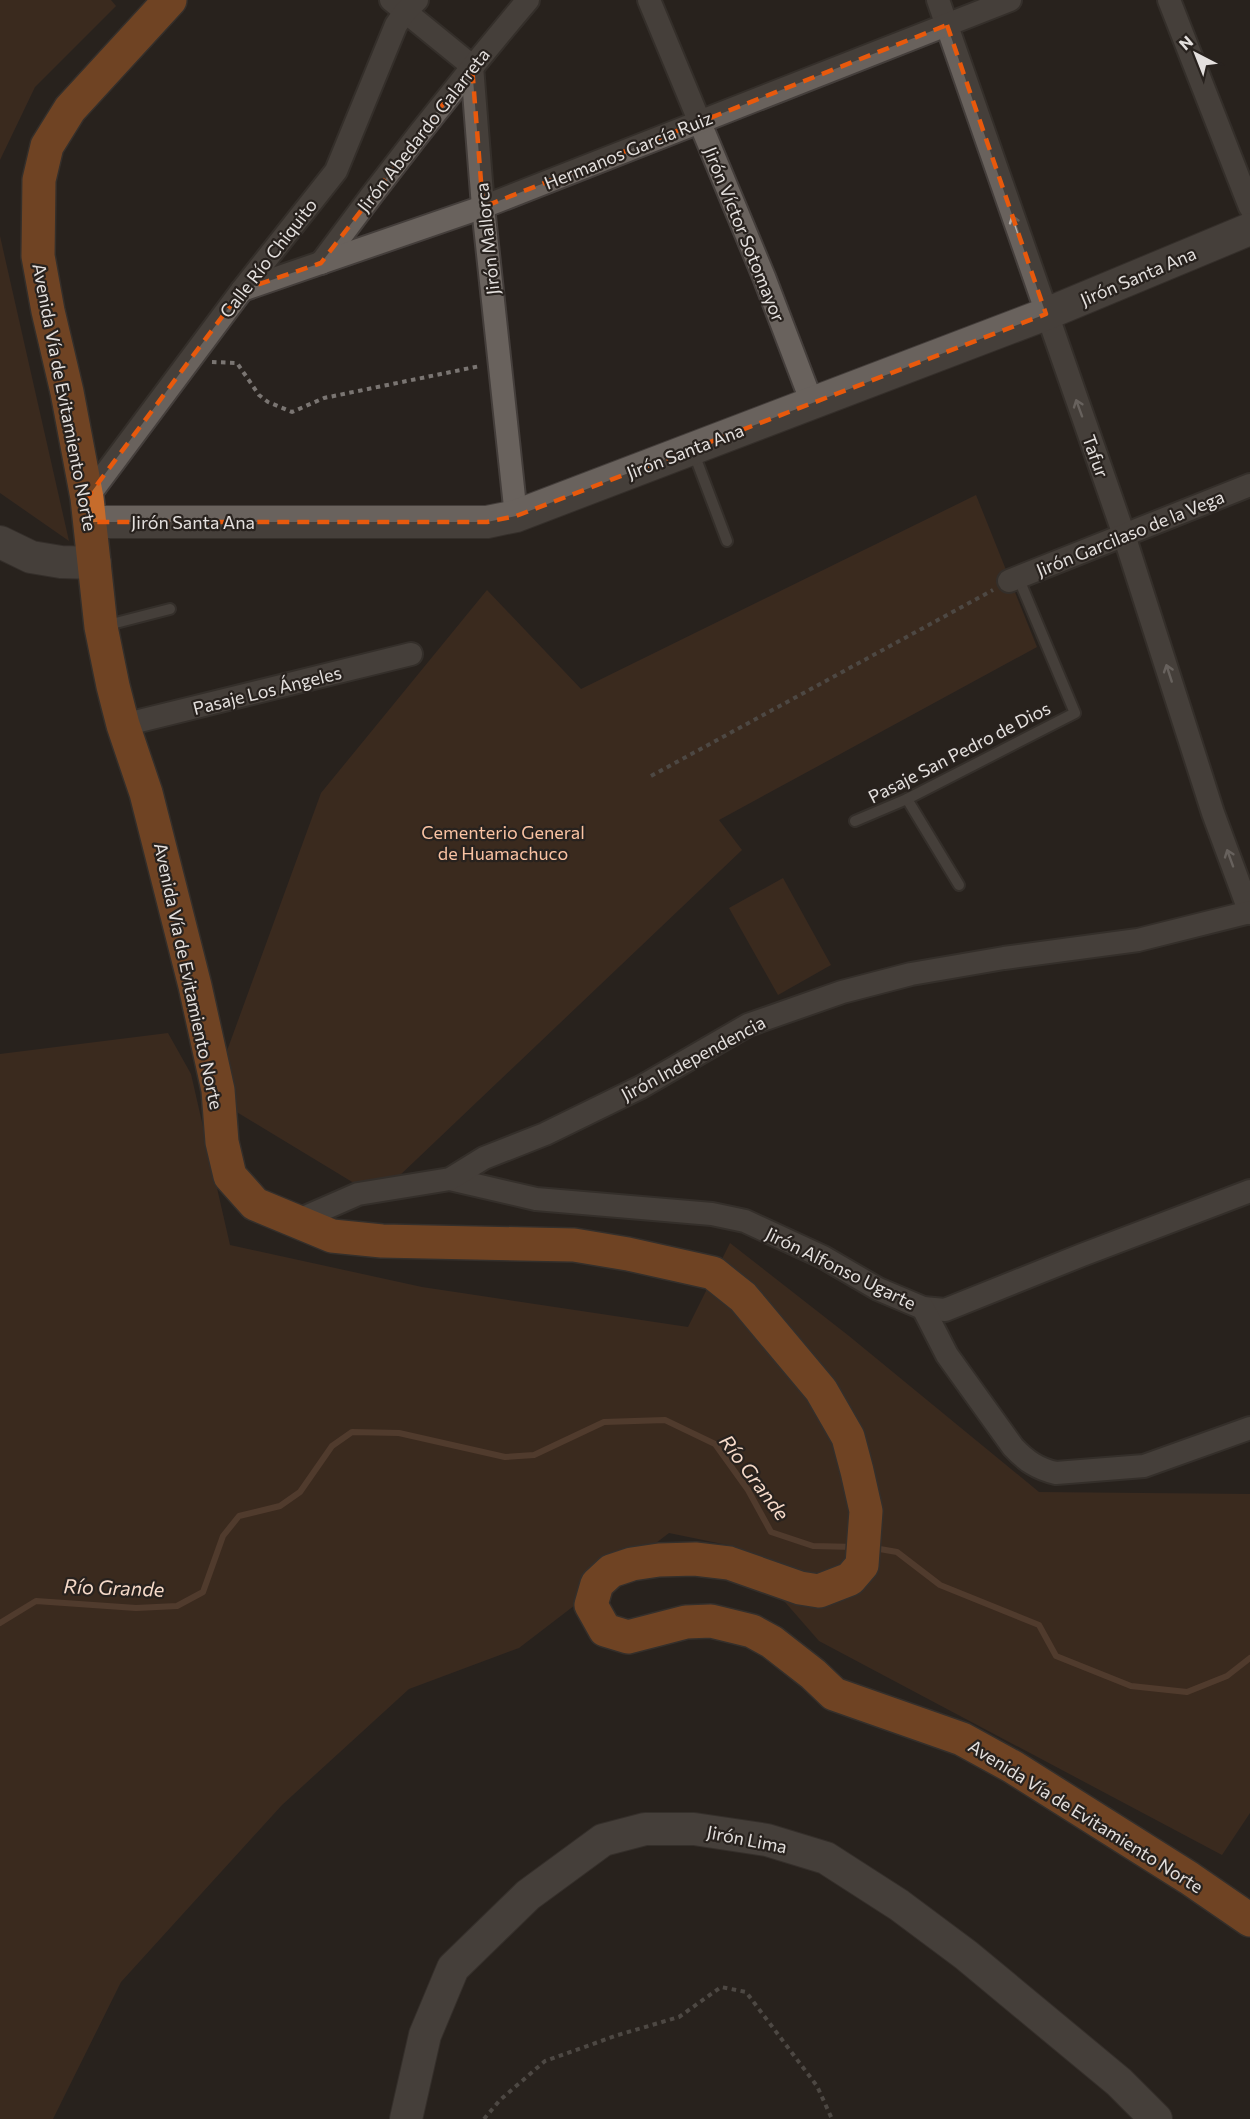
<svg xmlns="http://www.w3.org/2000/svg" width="1250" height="2119" viewBox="0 0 1250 2119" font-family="Commissioner,sans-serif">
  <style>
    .green { fill: #503321 }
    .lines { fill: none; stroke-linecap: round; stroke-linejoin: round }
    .stream { stroke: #825940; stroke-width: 6 }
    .lane-casing { stroke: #443e3b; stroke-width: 14 }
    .street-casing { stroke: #443e3b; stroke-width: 26 }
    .secondary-casing { stroke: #443e3b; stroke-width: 34 }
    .highway-casing { stroke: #443e3b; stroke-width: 36 }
    .path { stroke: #7a7572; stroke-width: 4; stroke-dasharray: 4.5 4.5; stroke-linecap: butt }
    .lane { stroke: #69625d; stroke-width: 10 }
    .street { stroke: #69625d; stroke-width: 22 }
    .secondary { stroke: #69625d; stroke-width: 32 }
    .highway { stroke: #c66c2c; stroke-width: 33 }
    .oneway { stroke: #b3aeaa }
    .marked { fill: none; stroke: #e8590c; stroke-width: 4.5; stroke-dasharray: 12 8; stroke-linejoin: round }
    .labels { text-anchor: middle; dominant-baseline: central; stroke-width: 4.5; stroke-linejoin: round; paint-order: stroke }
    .street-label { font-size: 18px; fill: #e4e0de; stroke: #28221e }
    .park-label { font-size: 18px; fill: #fac3a3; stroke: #28221e }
    .water-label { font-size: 20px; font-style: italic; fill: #f6dac9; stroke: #28221e }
  </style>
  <rect width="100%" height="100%" fill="#28221e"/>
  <g class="green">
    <polygon points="0,0 111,0 116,6 35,87 0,160"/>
    <polygon points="0,236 69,541 0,493"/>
    <polygon points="976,495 1037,647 719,820 742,850 377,1197 235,1111 224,1059 321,793 487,590 581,689"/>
    <polygon points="783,878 831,965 778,995 729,908"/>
    <polygon points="168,1033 191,1074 230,1245 422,1287 688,1327 730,1243 849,1336 1039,1492 1250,1494 1250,1813 1222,1855 819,1641 737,1547 669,1533 519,1648 409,1689 282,1805 121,1982 53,2119 0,2119 0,1054"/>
  </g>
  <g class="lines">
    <g class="stream">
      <polyline points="874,1548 897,1552 940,1585 1039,1625 1056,1656 1131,1686 1187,1692 1227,1676 1250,1658"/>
      <polyline points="0,1623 36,1601 136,1608 177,1606 203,1592 223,1536 239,1516 280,1506 300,1492 332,1446 352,1432 399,1433 505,1457 534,1455 604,1422 665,1420 715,1444 748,1490 771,1532 813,1546 855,1547"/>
    </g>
    <defs>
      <g id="lane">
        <polyline points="693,451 727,541"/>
        <polyline points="104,626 170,609"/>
        <polyline points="907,799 959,885"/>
        <polyline points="855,821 907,799 1075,713 1018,577"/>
      </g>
      <g id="street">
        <polyline points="391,0 472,66 483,207 516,516"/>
        <polyline points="649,0 764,277 812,403"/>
        <polyline points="938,0 1124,535 1213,813 1250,913"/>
        <polyline points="1169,0 1250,207"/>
        <path d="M321,263C387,173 456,85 528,0"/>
        <polyline points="242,290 483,207 1010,0"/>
        <polyline points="87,498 242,290 336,171 396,25 405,12 417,0"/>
        <polyline points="1009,581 1250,485"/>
        <polyline points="123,725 411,654"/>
        <polyline points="450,1179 536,1199 712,1214 745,1221 823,1257 878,1289 923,1308 945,1310 1082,1255 1250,1191"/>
        <polyline points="294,1222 358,1194 450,1179 484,1158 545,1134 641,1087 748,1025 842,992 911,974 1004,958 1138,940 1250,912"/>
        <path d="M923,1308L947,1355L1013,1447C1026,1461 1038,1469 1056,1473L1144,1466L1250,1428"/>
      </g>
      <g id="secondary">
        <polyline points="90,522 487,522 516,516 1046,314 1250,229"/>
        <polyline points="0,542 31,557 61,562 95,563"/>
        <polyline points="406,2119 425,2035 453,1968 528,1895 603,1840 645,1829 694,1829 767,1840 826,1858 899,1905 966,1955 1119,2082 1156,2119"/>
      </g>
      <polyline id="highway" points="170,0 70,109 47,146 39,180 38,256 48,311 67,392 87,498 101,627 113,686 123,725 146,793 195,986 218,1090 222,1142 230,1176 255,1204 332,1236 382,1241 574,1245 628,1254 713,1273 743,1297 821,1390 848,1437 857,1471 866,1511 862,1565 850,1579 819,1591 800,1588 729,1563 695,1559 659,1560 632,1564 611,1571 597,1584 591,1605 605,1630 628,1637 686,1622 711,1621 752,1631 772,1642 813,1674 834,1694 962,1739 1013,1767 1189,1878 1250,1920"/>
    </defs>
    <use href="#lane" class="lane-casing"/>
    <use href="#street" class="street-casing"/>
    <use href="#secondary" class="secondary-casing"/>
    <use href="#highway" class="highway-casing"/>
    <g class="path">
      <polyline points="212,362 237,363 259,395 268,402 292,412 324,398 480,366"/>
      <polyline points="651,776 993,590"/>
      <polyline points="484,2119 500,2100 545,2061 618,2035 679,2017 721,1987 746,1992 817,2086 832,2119"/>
    </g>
    <use href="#lane" class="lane"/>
    <use href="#street" class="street"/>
    <use href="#secondary" class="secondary"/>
    <use href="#highway" class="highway"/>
  </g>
  <defs><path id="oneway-shaft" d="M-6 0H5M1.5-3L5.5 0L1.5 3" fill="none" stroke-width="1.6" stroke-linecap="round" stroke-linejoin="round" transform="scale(1.5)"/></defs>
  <g class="oneway">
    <use href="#oneway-shaft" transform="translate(1015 224) rotate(-109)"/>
    <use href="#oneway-shaft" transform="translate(1079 408) rotate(-110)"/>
    <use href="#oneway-shaft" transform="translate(1169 673) rotate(-108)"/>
    <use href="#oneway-shaft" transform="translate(1230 858) rotate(-110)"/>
  </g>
  <path d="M0 0H1250V2119H0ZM947,25L1046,314L516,516L487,522H90L87,498L242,290L321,263L472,66L483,207Z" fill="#28221e" fill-opacity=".55" fill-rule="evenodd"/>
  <path class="marked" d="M947,25L1046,314L516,516L487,522H90L87,498L242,290L321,263L472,66L483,207Z"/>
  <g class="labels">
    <g class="street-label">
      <text transform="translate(423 130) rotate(-52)">Jirón Abedardo Galarreta</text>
      <text transform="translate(628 150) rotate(-22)">Hermanos García Ruiz</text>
      <text transform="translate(745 234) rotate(68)">Jirón Víctor Sotomayor</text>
      <text transform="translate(487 239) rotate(-96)">Jirón Mallorca</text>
      <text transform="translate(268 258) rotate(-52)">Calle Río Chiquito</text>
      <text transform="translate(1138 276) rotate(-23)">Jirón Santa Ana</text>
      <text transform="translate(65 397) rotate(79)">Avenida Vía de Evitamiento Norte</text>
      <text transform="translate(685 451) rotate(-21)">Jirón Santa Ana</text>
      <text transform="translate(1096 456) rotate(70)">Tafur</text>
      <text x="193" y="522">Jirón Santa Ana</text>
      <text transform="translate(1130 533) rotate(-22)">Jirón Garcilaso de la Vega</text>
      <text transform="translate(267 690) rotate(-14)">Pasaje Los Ángeles</text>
      <text transform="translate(959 752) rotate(-27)">Pasaje San Pedro de Dios</text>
      <text transform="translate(189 976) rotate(78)">Avenida Vía de Evitamiento Norte</text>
      <text transform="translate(693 1058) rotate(-28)">Jirón Independencia</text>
      <text transform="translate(841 1268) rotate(26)">Jirón Alfonso Ugarte</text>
      <text transform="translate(1086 1816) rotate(32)">Avenida Vía de Evitamiento Norte</text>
      <text transform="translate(747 1839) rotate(11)">Jirón Lima</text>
    </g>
    <g class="park-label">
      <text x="503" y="832">Cementerio General<tspan x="503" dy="21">de Huamachuco</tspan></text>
    </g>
    <g class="water-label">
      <text transform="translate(755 1477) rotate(53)">Río Grande</text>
      <text transform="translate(114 1587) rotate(2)">Río Grande</text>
    </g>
  </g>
  <g transform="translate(1196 54) rotate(318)" stroke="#28221e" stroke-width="4.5" paint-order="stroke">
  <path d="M0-4.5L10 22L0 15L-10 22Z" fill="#e4e0de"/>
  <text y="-9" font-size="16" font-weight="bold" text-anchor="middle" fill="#e4e0de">N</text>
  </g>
</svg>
